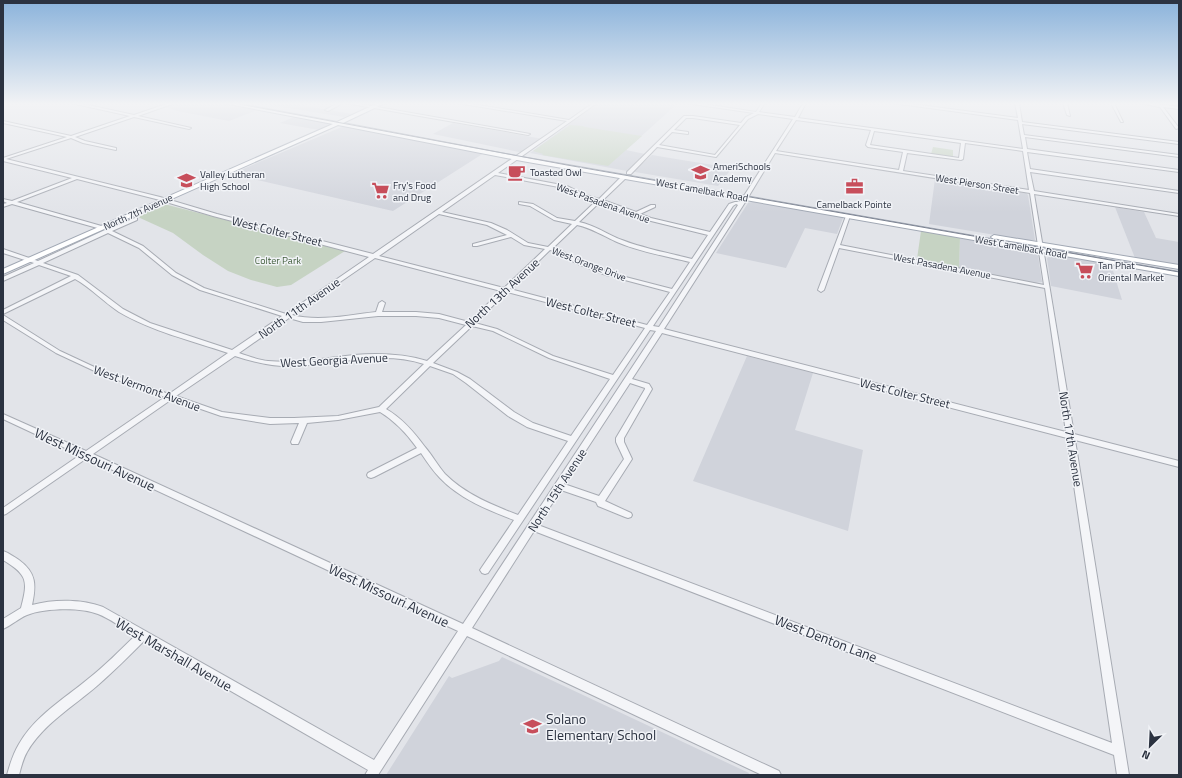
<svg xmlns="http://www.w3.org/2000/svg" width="1182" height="778" viewBox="0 0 1182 778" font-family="'Titillium Web',sans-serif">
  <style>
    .built { fill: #d0d3db }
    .green { fill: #c6d3c3 }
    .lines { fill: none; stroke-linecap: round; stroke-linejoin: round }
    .minor-casing { stroke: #a7abb3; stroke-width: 2 }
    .major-casing { stroke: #a1a8b4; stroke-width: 2 }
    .minor { fill: #f4f5f8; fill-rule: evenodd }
    .major { fill: #fff; fill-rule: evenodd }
    .tram { stroke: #7c8392; stroke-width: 1 }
    .labels { text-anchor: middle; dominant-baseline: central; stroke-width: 3; stroke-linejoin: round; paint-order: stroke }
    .far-poi-label { font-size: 10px; fill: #2b3240; stroke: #f1f3f7; text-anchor: start }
    .far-street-label { font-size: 10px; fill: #2b3240; stroke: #f1f3f7 }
    .far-park-label { font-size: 10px; fill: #3e5b39; stroke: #f1f3f7 }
    .street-label { font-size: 12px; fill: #2b3240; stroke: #f1f3f7 }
    .near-street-label { font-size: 14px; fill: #2b3240; stroke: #f1f3f7 }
    .near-poi-label { font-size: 14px; fill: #2b3240; stroke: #f1f3f7; text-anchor: start }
  </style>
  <rect width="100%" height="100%" fill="#e2e4e9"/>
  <g class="built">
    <polygon points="178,103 216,103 257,110 229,121 177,111 166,107"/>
    <polygon points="257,103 288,103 352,114 344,117"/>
    <polygon points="598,103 678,103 626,150 645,154 627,171 530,153"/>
    <polygon points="294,117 331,123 331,124 319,130 280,123"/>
    <polygon points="453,123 482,128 543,139 522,152 519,152 433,134"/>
    <polygon points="344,126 484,153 393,211 231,174"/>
    <polygon points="652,155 682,160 732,168 718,186 635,172 634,171"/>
    <polygon points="935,179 1026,193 1028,195 1035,240 1025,240 929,224"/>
    <polygon points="756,201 841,216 843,218 837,234 805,228 786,268 716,253 748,203"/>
    <polygon points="1115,207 1144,212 1156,238 1179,242 1179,266 1135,258"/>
    <polygon points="960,238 1035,253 1038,256 1042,282 1035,283 959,268"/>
    <polygon points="1053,255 1111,264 1122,300 1051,286 1047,258"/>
    <polygon points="747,356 813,373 795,430 863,450 848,531 693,481"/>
    <polygon points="502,657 749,773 748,775 386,775 449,676 452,678 499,661"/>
  </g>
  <g class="green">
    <polygon points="570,125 583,126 585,127 642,136 608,166 542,155 543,154 533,151"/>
    <polygon points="933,147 953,150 953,157 931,154"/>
    <polygon points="161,205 168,205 345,251 291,285 277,287 251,280 228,271 203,255 173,233 140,218 138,216"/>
    <polygon points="921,231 960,238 959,268 917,259"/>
  </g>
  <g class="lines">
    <defs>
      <g id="minor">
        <path d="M71,103H79L134,115L169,103H175L138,116L191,128L189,129L134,117L75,137L85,141L116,148V150L83,143L71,138L6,159L160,197L217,214L373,254L567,121L457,103H467L569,120L593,103H597L498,173L567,186L583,194L599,199L622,176H626V178L603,200L636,212L651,205H655V207L640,214L651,218L710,232L729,204L735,202H740L793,119L758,114L748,119L716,157L657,147L631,174H627V172L684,116H693L741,123L746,117L754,113L685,103H697L756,112L762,103H765L759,112L795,117L803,103H806L798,118L1023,149L1018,120L892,103H905L1018,118L1015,103H1019L1022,122L1179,142V144L1022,124L1024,135L1179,155V157L1025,137L1027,149L1179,170V172L1027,152L1030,169L1179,191V193L1030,172L1034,191L1179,214V216L1034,194L1074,434L1179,461V467L1075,440L1129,775H1117L1114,755L534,531L472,628L779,771L781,775H762L467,636L378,775H365L368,770L144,641C129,656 114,671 98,685C74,706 43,724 27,752C23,759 21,767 19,775H7C10,764 13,754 19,744C35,716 64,699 88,679C105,666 120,650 135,636C124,629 109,618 98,614C81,607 44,608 27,615C19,618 12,625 3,629V619L21,608C28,581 28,575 3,560V551C9,553 14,557 19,560C37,573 36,586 32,605C54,599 82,599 103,607L374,760L458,631L87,458L6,514L3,515V508L80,455L3,419V414L86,451L165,397L101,374L56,353L3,320V315L60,351L105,372L169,394L228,353C193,341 151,331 119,312C104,302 91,288 75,279L3,314V310L71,276L39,265L3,281V277L34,263L3,253V249L38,261L105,230L135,218H137V220L112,231L143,246L176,273L204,288L286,314L369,257L213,216L156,199L77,179L17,202L105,227V229H101L12,204L3,207V204L7,203L3,201V199L12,201L72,178L3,161V158L67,137L3,123V121L71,136L130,116ZM686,118H693L740,125L715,155L659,145L672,132L688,134V132L674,130ZM796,120L871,130L866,145L868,147L903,152L899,170L776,151ZM874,131L961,143L959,158L870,145ZM965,143L1023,151L1029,190L903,171L907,153L961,160L963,159ZM775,153L1030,193L1044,285L840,245L850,216L848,215L846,216L818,290L821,292L824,290L839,248L1045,288L1066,432L664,329L744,204ZM495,175L564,188L579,196L596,201L575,221L557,218L533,204L519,202V204L530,206L554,220L572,224L548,247L528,243L507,230L491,223L442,212ZM600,202L647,220L708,235L692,259C669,253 645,249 622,240C608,235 595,225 579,222ZM736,204L738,205L659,327L653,326L733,206ZM439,214L487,225L507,235L473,244V246H477L511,237L524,245L545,249L504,288L379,256ZM577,225C591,228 604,236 617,242C640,252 666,256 690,262L672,289L610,273L582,262L558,249L553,248ZM108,233L139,248L172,275L200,290L282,316L232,350L150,323L123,309L78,275L43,263ZM550,250L554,251L578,264L606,275L670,292L647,325L510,289ZM375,258L501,291L469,322L439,314L416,312H382L385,303L382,301L379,303L376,312C349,315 319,322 292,315ZM507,292L645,328L613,375L553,356L497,329L475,323ZM378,316H416L439,318L466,325L427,361C404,354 379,353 354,355C326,358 297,364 268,361C258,360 248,356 239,353L289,318L303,322H321ZM472,326L493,331L549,358L610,379L571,436L533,423L514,412L470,379L457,372L433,363ZM650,330L656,331L463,624L93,454L172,399L221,416L270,424L299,423L291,442L292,444H298L299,442L307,423L338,420L380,412C395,421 407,434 417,448L368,473L367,475L368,477L371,478L374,477L421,453C427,462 433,471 440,478C460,499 488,510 514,520L482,567L480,570L482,573L485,574L488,573ZM662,333L1067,438L1112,743L538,525L561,490L596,502L598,506L625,517L628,518L631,517L632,515L631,513L605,501L632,459L624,442V438L652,389L649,384L632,379ZM235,356C256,363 278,368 301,366C342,363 384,351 424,364L379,407L338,416L294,418H270L222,412L176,396ZM430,366L453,374L466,383L508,416L527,427L568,441L518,515C492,505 465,494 445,474C438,466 432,455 425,447C414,432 402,418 386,409ZM630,383L645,388V389L616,438V442L624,459L599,496L564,484Z"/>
        <polygon points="338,103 343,103 328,111 325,110"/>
        <polygon points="345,103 355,103 530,134 528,135"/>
        <polygon points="1063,103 1067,103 1070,116 1067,115"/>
        <polygon points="1111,103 1114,103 1123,122 1121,122"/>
        <polygon points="1139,103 1152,103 1179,107 1179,109 1163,107 1179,128 1176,129 1160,107"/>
      </g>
      <g id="major">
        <polygon points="223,103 235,103 337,122 378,103 385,103 343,123 522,157 1179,272 1179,276 522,161 338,125 3,274 3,269 333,124"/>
        <polygon points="994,235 1179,265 1179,269 992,238 991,237"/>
      </g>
    </defs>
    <use href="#minor" class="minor-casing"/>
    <use href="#major" class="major-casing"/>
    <use href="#minor" class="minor"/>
    <use href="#major" class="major"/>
    <polyline class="tram" points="234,103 567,165 1179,272"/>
  </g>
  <linearGradient id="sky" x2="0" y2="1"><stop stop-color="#8bb3db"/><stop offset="0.49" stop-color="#f2f3f5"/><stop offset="1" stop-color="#f2f3f5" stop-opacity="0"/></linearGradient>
  <rect width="1182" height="212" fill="url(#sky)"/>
  <defs>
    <symbol id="cafe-bare" viewBox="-9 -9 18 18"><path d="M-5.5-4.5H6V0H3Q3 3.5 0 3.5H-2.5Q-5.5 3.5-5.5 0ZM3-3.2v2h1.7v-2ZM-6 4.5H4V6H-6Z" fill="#c74e5b" stroke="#f1f3f7" stroke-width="2.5" paint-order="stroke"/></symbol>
    <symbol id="school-bare" viewBox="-9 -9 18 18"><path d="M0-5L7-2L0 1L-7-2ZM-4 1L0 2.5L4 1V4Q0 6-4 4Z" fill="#c74e5b" stroke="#f1f3f7" stroke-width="2.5" paint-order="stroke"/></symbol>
    <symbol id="office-bare" viewBox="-9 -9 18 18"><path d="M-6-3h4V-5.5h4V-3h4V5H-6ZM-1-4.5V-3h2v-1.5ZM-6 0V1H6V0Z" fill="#c74e5b" stroke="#f1f3f7" stroke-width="2.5" paint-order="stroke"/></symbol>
    <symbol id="supermarket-bare" viewBox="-9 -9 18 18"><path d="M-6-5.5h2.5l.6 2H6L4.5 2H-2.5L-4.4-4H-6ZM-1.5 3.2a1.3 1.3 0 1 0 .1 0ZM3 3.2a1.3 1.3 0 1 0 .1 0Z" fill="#c74e5b" stroke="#f1f3f7" stroke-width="2.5" paint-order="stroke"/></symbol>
  </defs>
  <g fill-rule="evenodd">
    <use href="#cafe-bare" x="504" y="160" width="25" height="25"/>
    <use href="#school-bare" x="688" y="160" width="25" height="25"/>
    <use href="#school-bare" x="174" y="168" width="25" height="25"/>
    <use href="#office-bare" x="842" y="174" width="25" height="25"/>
    <use href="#supermarket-bare" x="368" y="178" width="25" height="25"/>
    <use href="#supermarket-bare" x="1072" y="258" width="25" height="25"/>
    <use href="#school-bare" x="520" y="714" width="25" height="25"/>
  </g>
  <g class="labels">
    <g class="far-poi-label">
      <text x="713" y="166">AmeriSchools<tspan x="713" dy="12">Academy</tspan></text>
      <text x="530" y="172">Toasted Owl</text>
      <text x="200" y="174">Valley Lutheran<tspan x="200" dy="12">High School</tspan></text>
      <text x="393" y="185">Fry's Food<tspan x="393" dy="12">and Drug</tspan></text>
      <text x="854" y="204" text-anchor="middle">Camelback Pointe</text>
      <text x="1098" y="265">Tan Phat<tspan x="1098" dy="12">Oriental Market</tspan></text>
    </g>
    <g class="far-street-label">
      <text transform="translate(977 184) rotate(9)">West Pierson Street</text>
      <text transform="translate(702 190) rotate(10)">West Camelback Road</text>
      <text transform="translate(603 203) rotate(20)">West Pasadena Avenue</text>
      <text transform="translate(138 212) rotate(-24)">North 7th Avenue</text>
      <text transform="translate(1021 247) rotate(10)">West Camelback Road</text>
      <text transform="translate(589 264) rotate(21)">West Orange Drive</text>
      <text transform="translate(942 266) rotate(11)">West Pasadena Avenue</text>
    </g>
    <g class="far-park-label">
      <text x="278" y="260">Colter Park</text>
    </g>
    <g class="street-label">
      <text transform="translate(277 231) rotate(14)">West Colter Street</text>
      <text transform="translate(502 293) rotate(-43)">North 13th Avenue</text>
      <text transform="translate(299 308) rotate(-35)">North 11th Avenue</text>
      <text transform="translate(591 312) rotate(14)">West Colter Street</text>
      <text transform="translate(334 360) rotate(-3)">West Georgia Avenue</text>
      <text transform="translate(147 388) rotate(20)">West Vermont Avenue</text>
      <text transform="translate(905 393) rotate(14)">West Colter Street</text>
      <text transform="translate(1071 439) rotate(81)">North 17th Avenue</text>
      <text transform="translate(557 490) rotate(-57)">North 15th Avenue</text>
    </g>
    <g class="near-street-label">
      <text transform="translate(95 459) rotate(25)">West Missouri Avenue</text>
      <text transform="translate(389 595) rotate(25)">West Missouri Avenue</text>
      <text transform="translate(826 638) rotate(21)">West Denton Lane</text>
      <text transform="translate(174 654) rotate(30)">West Marshall Avenue</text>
    </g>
    <g class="near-poi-label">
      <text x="546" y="718">Solano<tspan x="546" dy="16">Elementary School</tspan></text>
    </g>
  </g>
  <rect width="1182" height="778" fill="none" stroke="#2b3240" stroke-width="8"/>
  <g transform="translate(1150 746) rotate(204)" stroke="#f1f3f7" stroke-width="3" paint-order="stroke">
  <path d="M0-3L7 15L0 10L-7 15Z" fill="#2b3240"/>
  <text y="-6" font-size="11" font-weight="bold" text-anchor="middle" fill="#2b3240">N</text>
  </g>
</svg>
